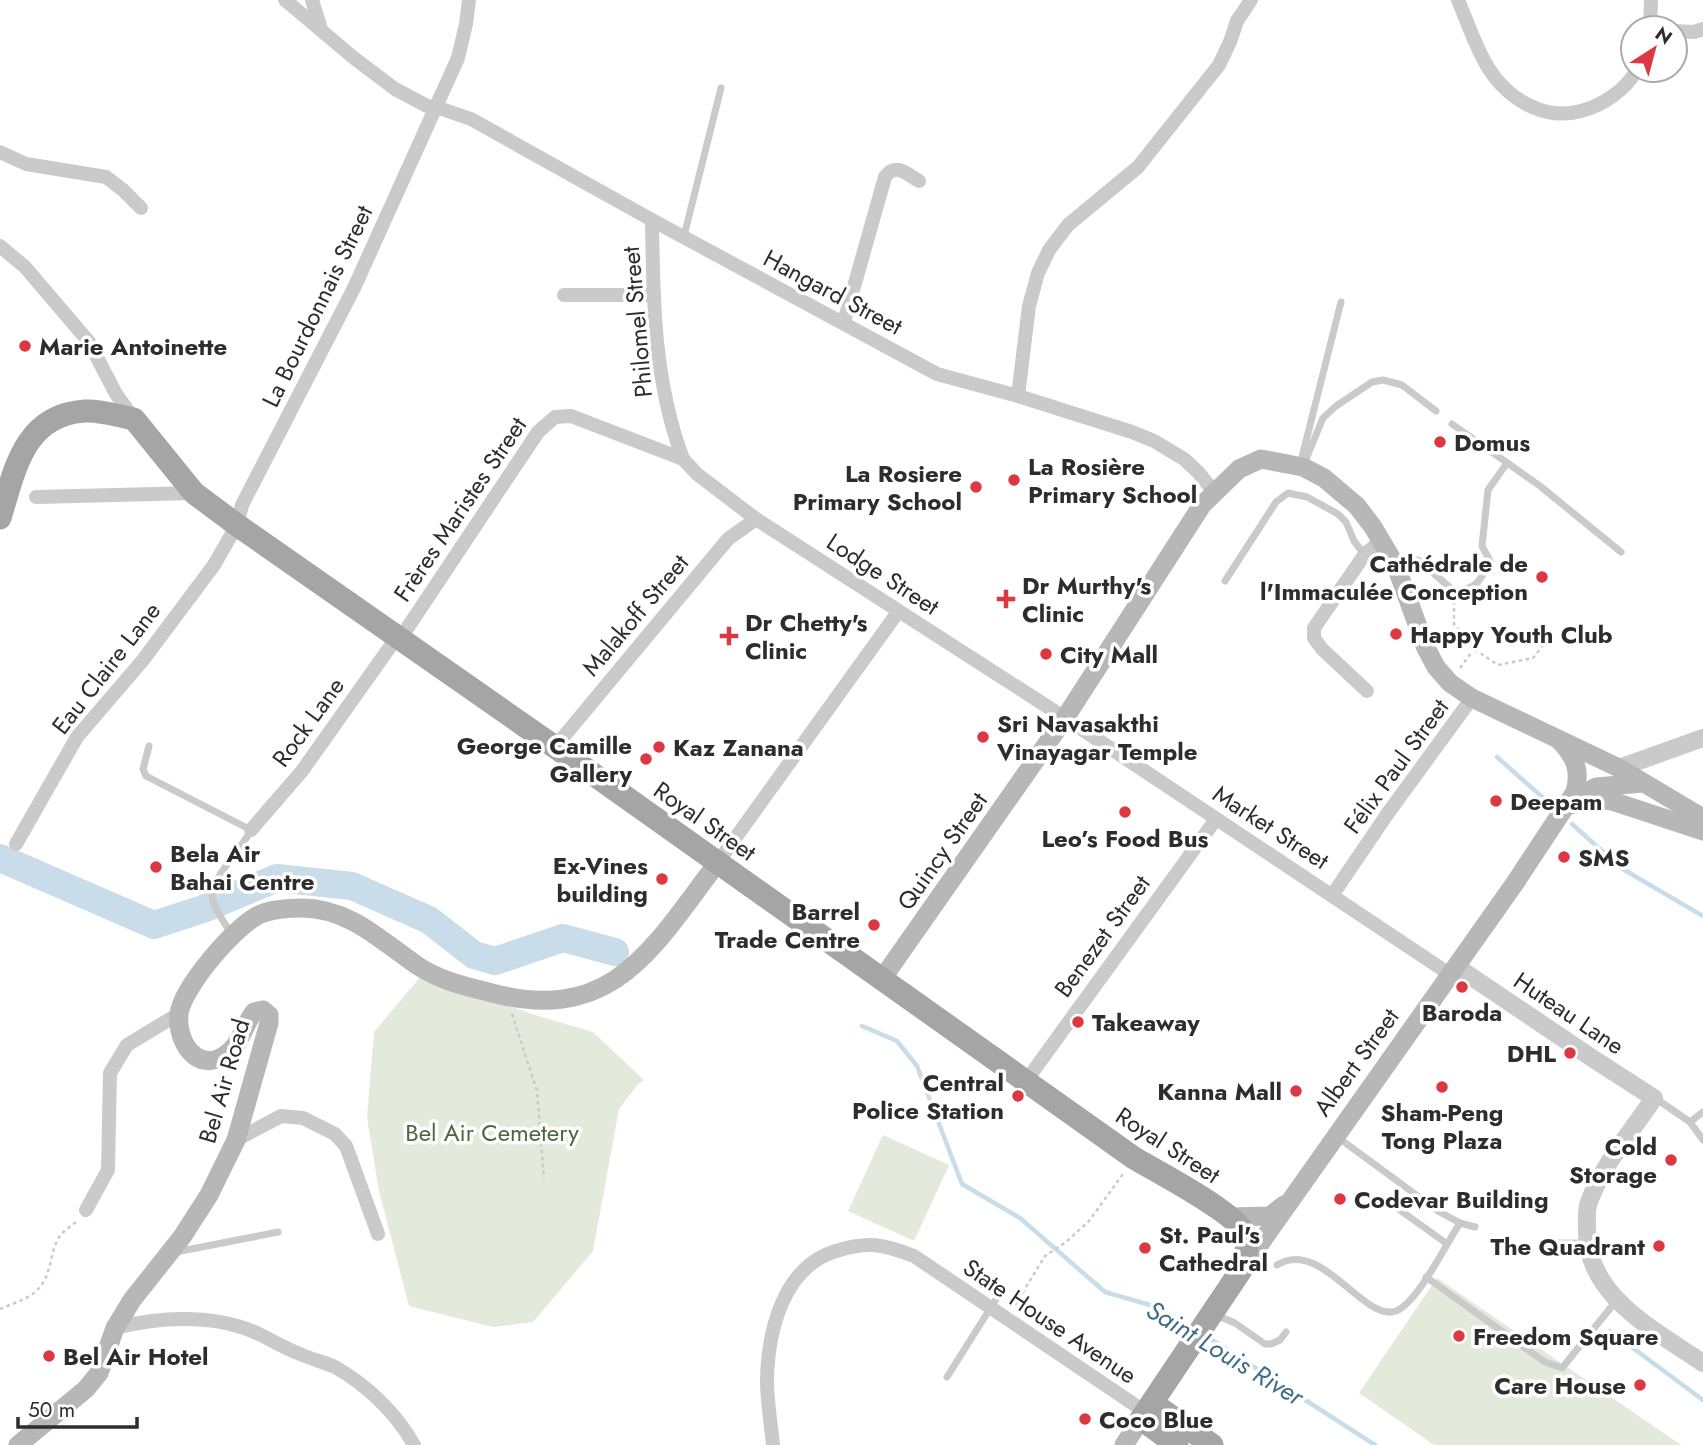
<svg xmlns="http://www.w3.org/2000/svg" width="1703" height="1445" viewBox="0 0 1703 1445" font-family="Jost,sans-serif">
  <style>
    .green { fill: #e3eadb }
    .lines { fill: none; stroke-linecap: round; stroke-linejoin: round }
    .stream { stroke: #c8dce9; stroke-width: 4.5 }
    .river { stroke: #c8dce9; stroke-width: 28 }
    .path { stroke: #cacaca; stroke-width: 2.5; stroke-dasharray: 3.5 3.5; stroke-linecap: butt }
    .service { stroke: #cacaca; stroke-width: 7 }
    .minor { stroke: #cacaca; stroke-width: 14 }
    .tertiary { stroke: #cacaca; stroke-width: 18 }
    .secondary { stroke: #b7b7b7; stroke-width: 19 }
    .primary { stroke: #a5a5a5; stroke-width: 23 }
    .poi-dot { fill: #db3843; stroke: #fff; stroke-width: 2.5 }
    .labels { text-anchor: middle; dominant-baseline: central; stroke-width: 7; stroke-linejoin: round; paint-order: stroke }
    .street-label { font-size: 24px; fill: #2d2d2d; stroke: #fff }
    .poi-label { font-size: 24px; font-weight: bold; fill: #2d2d2d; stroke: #fff; text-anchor: start }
    .park-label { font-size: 24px; fill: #50653d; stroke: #fff }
    .water-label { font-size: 26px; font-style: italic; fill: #406d8a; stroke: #fff }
  </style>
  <rect width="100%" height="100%" fill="#fff"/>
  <g class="green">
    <polygon points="422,975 538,1016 593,1032 644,1080 638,1084 619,1109 593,1251 533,1322 493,1327 409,1306 379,1191 367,1118 374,1032"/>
    <polygon points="883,1135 949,1165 914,1241 848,1211"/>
    <polygon points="1437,1278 1681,1445 1434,1445 1359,1393"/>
  </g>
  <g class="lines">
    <g class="stream">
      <polyline points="1497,757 1549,803"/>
      <polyline points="1572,824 1621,868 1703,916"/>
      <polyline points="862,1026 897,1041 917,1066 962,1184 1020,1218 1105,1292 1157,1307 1192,1328"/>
      <polyline points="1610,1331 1703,1400"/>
      <polyline points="1206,1336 1375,1445"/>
    </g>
    <polyline class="river" points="0,858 154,925 203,909 277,878 352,886 429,920 474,955 495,961 563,938 615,952"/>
    <g class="path">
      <polyline points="1454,601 1454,624 1474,649 1498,665 1533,658 1545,643"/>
      <polyline points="1460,668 1474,649"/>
      <polyline points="512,1014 537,1091 544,1179"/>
      <polyline points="1015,1305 1045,1256 1066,1242 1089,1221 1123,1174"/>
      <path d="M0,1309C11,1304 26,1300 35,1292C51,1279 49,1258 57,1241C61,1232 69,1228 76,1222"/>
    </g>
    <g class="service">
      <polyline points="684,236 721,88"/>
      <polyline points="1452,424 1540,486 1621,552"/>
      <polyline points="1304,464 1323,418 1336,406 1372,382 1383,380 1402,385 1436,411"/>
      <polyline points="1300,465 1341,302"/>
      <path d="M1397,566L1418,560L1454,591C1476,590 1481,580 1490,561L1482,546L1488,490L1507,463"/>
      <polyline points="1225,581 1276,502 1288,493 1307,497 1338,514 1346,522 1354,541 1364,554"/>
      <path d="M149,746L143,769L146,776L251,830C243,847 210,880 212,896C214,910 225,923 232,935"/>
      <polyline points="1655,1098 1690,1122 1703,1140"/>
      <polyline points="1690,1122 1703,1112"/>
      <polyline points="1336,1136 1438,1211 1460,1223 1475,1227"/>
      <polyline points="1387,1201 1446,1243"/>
      <polyline points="1554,1243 1586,1243"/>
      <polyline points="176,1252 278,1232"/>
      <path d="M1277,1265C1321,1237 1364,1323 1396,1311C1418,1302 1446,1244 1460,1223"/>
      <polyline points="1426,1277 1545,1362 1562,1368 1616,1301"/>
      <polyline points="1216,1315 1235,1323 1265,1344 1271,1344 1280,1340 1286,1332"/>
      <polyline points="947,1377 1000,1293"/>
    </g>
    <g class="minor">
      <polyline points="285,0 354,58 395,89 427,106 436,107 471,119 652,220 937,374 1018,396 1132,432 1154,441 1184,459 1198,472 1215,493"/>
      <polyline points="312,0 321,29"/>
      <path d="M1458,0C1468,23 1476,49 1489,69C1509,100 1545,121 1581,111C1604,105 1625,90 1637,70"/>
      <polyline points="1650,28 1651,0"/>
      <polyline points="1675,31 1694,32 1703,29"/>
      <polyline points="0,152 26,164 106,177 123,190 141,208"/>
      <path d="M652,220C653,302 654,382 683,459"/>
      <polyline points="0,246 25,267 89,342 116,394 134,419"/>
      <polyline points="564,295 653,295"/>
      <path d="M844,322L885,177C896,162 907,174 919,181"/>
      <polyline points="1018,396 1029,306 1038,273 1049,250 1068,225 1138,167 1219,65 1230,42 1237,21 1251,0"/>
      <polyline points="36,497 194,493"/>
      <polyline points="400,639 538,432 555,417 571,416 683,459 697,474 756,519 1065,718 1451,975"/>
      <polyline points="1367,691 1322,649 1314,638 1314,628 1365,554 1381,541"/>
      <polyline points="555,747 728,539 756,519"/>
      <polyline points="251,830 302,771 397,637"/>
      <polyline points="16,844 77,737 143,660 214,565 237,525 242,505 354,288 458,58 466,24 469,0"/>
      <polyline points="718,862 898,612"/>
      <polyline points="1333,894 1388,813 1472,698"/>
      <polyline points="1026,1081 1216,819"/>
      <polyline points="236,1140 281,1116 303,1118 335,1134 346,1146 378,1234"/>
      <polyline points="86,1210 108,1170 110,1073 127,1045 180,1013"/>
      <path d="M115,1328C158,1317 210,1314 252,1331C268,1338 284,1348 300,1354C311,1359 324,1362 335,1367C367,1385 397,1414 414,1445"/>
      <path d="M773,1445C771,1424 767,1402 767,1380C768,1331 783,1267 836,1251C868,1241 883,1244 914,1256L1135,1405"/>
    </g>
    <g class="tertiary">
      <polyline points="1619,768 1703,738"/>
      <path d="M1457,967L1592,1058L1654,1098C1632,1131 1603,1164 1589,1202C1586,1210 1587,1220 1587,1228C1584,1295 1656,1331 1703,1363"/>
    </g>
    <g class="secondary">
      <polyline points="1578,797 1596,787 1643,783"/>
      <polyline points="1566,806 1598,799 1612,801 1703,831"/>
      <polyline points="882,979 1065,718 1202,505 1239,469 1261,459 1303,467 1324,478 1357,506 1373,527 1396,566 1425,646 1436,667 1450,683 1472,698 1619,768 1703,818"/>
      <polyline points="1232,1217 1270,1216 1284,1205"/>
      <path d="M1245,1265L1515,883L1575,792C1581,770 1575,757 1560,741"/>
      <path d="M18,1445L86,1389L99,1373L115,1328L132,1300L182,1237L209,1195L236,1140L269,1023V1015L263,1010L254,1012C243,1026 241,1045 225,1055C197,1074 176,1041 179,1014C182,988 236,924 261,914C273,909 289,908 303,908C351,909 381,941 418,966C441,981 465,986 492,993C614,1025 653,947 718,862"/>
      <polyline points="1124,1445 1141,1419"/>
    </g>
    <g class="primary">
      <path d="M0,518C15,469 24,415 85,411C101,410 118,416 134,419L194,493L237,525L555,747L1134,1158C1156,1171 1239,1214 1245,1235C1249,1246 1245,1257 1243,1267L1141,1419L1177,1445"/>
      <polyline points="1152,1403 1212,1445"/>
    </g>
  </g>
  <g class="poi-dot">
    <circle cx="25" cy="346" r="7"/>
    <circle cx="1440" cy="442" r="7"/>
    <circle cx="1014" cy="480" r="7"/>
    <circle cx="976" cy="487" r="7"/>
    <circle cx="1542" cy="577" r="7"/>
    <path d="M1002.5 588.5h7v7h7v7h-7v7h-7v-7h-7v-7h7z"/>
    <circle cx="1396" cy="634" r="7"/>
    <path d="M725.5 625.5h7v7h7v7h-7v7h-7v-7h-7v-7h7z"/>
    <circle cx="1046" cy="654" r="7"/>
    <circle cx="983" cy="737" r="7"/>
    <circle cx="659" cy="747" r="7"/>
    <circle cx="646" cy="759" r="7"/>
    <circle cx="1496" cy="801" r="7"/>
    <circle cx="1125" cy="812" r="7"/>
    <circle cx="1564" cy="857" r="7"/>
    <circle cx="156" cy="867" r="7"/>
    <circle cx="662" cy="879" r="7"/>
    <circle cx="874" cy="925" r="7"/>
    <circle cx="1462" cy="987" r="7"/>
    <circle cx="1078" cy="1022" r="7"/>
    <circle cx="1570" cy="1053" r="7"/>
    <circle cx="1442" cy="1087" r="7"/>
    <circle cx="1296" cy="1091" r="7"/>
    <circle cx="1018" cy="1096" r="7"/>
    <circle cx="1671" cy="1160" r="7"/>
    <circle cx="1340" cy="1199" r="7"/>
    <circle cx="1659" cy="1246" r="7"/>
    <circle cx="1145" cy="1248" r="7"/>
    <circle cx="1459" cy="1336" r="7"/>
    <circle cx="49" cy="1356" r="7"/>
    <circle cx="1640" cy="1385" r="7"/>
    <circle cx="1085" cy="1419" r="7"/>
  </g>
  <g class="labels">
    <g class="street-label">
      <text transform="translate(833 292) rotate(28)">Hangard Street</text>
      <text transform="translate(317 306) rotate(-64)">La Bourdonnais Street</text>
      <text transform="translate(637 322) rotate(-95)">Philomel Street</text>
      <text transform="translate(460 509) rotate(-56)">Frères Maristes Street</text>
      <text transform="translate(883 574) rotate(33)">Lodge Street</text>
      <text transform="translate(635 615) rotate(-50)">Malakoff Street</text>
      <text transform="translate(106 668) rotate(-52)">Eau Claire Lane</text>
      <text transform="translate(308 722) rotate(-54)">Rock Lane</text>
      <text transform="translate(1396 766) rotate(-54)">Félix Paul Street</text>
      <text transform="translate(705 821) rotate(35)">Royal Street</text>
      <text transform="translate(1271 827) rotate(33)">Market Street</text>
      <text transform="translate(942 851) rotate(-55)">Quincy Street</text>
      <text transform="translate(1102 936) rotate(-54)">Benezet Street</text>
      <text transform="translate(1569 1013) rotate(34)">Huteau Lane</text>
      <text transform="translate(1356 1062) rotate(-54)">Albert Street</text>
      <text transform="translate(224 1081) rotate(-74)">Bel Air Road</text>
      <text transform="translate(1168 1145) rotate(33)">Royal Street</text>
      <text transform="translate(1050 1321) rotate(34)">State House Avenue</text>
    </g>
    <g class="poi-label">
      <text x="39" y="346">Marie Antoinette</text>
      <text x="1454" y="442">Domus</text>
      <text x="1028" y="466">La Rosière<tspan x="1028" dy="28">Primary School</tspan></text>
      <text x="962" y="473" text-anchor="end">La Rosiere<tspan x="962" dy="28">Primary School</tspan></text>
      <text x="1528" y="563" text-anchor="end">Cathédrale de<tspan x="1528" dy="28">l'Immaculée Conception</tspan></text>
      <text x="1022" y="585">Dr Murthy's<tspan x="1022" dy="28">Clinic</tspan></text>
      <text x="745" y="622">Dr Chetty's<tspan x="745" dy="28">Clinic</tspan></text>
      <text x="1410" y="634">Happy Youth Club</text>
      <text x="1060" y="654">City Mall</text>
      <text x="997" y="723">Sri Navasakthi<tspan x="997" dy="28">Vinayagar Temple</tspan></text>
      <text x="632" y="745" text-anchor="end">George Camille<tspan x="632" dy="28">Gallery</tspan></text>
      <text x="673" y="747">Kaz Zanana</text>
      <text x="1510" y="801">Deepam</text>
      <text x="1125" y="838" text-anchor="middle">Leo’s Food Bus</text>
      <text x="170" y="853">Bela Air<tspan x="170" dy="28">Bahai Centre</tspan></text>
      <text x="1578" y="857">SMS</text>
      <text x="648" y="865" text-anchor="end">Ex-Vines<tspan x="648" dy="28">building</tspan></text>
      <text x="860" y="911" text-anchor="end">Barrel<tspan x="860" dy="28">Trade Centre</tspan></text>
      <text x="1462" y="1012" text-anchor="middle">Baroda</text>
      <text x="1092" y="1022">Takeaway</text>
      <text x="1556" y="1053" text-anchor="end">DHL</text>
      <text x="1004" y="1082" text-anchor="end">Central<tspan x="1004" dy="28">Police Station</tspan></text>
      <text x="1282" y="1091" text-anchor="end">Kanna Mall</text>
      <text x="1442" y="1112" text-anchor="middle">Sham-Peng<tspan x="1442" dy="28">Tong Plaza</tspan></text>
      <text x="1657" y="1146" text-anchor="end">Cold<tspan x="1657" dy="28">Storage</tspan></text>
      <text x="1354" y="1199">Codevar Building</text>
      <text x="1159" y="1234">St. Paul's<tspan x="1159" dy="28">Cathedral</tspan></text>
      <text x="1645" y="1246" text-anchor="end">The Quadrant</text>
      <text x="1473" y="1336">Freedom Square</text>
      <text x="63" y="1356">Bel Air Hotel</text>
      <text x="1626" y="1385" text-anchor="end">Care House</text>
      <text x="1099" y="1419">Coco Blue</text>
    </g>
    <g class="park-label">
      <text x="492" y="1132">Bel Air Cemetery</text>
    </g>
    <g class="water-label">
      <text transform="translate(1225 1353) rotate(31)">Saint Louis River</text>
    </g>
  </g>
  <g transform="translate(1654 49) rotate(36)"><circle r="33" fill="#ffffff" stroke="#ababab" stroke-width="2"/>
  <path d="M0-5L12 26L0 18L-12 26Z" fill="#db3843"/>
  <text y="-10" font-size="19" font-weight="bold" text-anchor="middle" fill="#2d2d2d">N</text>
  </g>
  <path d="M18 1417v10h119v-10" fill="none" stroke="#2d2d2d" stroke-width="3.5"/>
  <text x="28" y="1417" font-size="21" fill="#2d2d2d" stroke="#ffffff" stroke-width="5" paint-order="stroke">50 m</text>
</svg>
